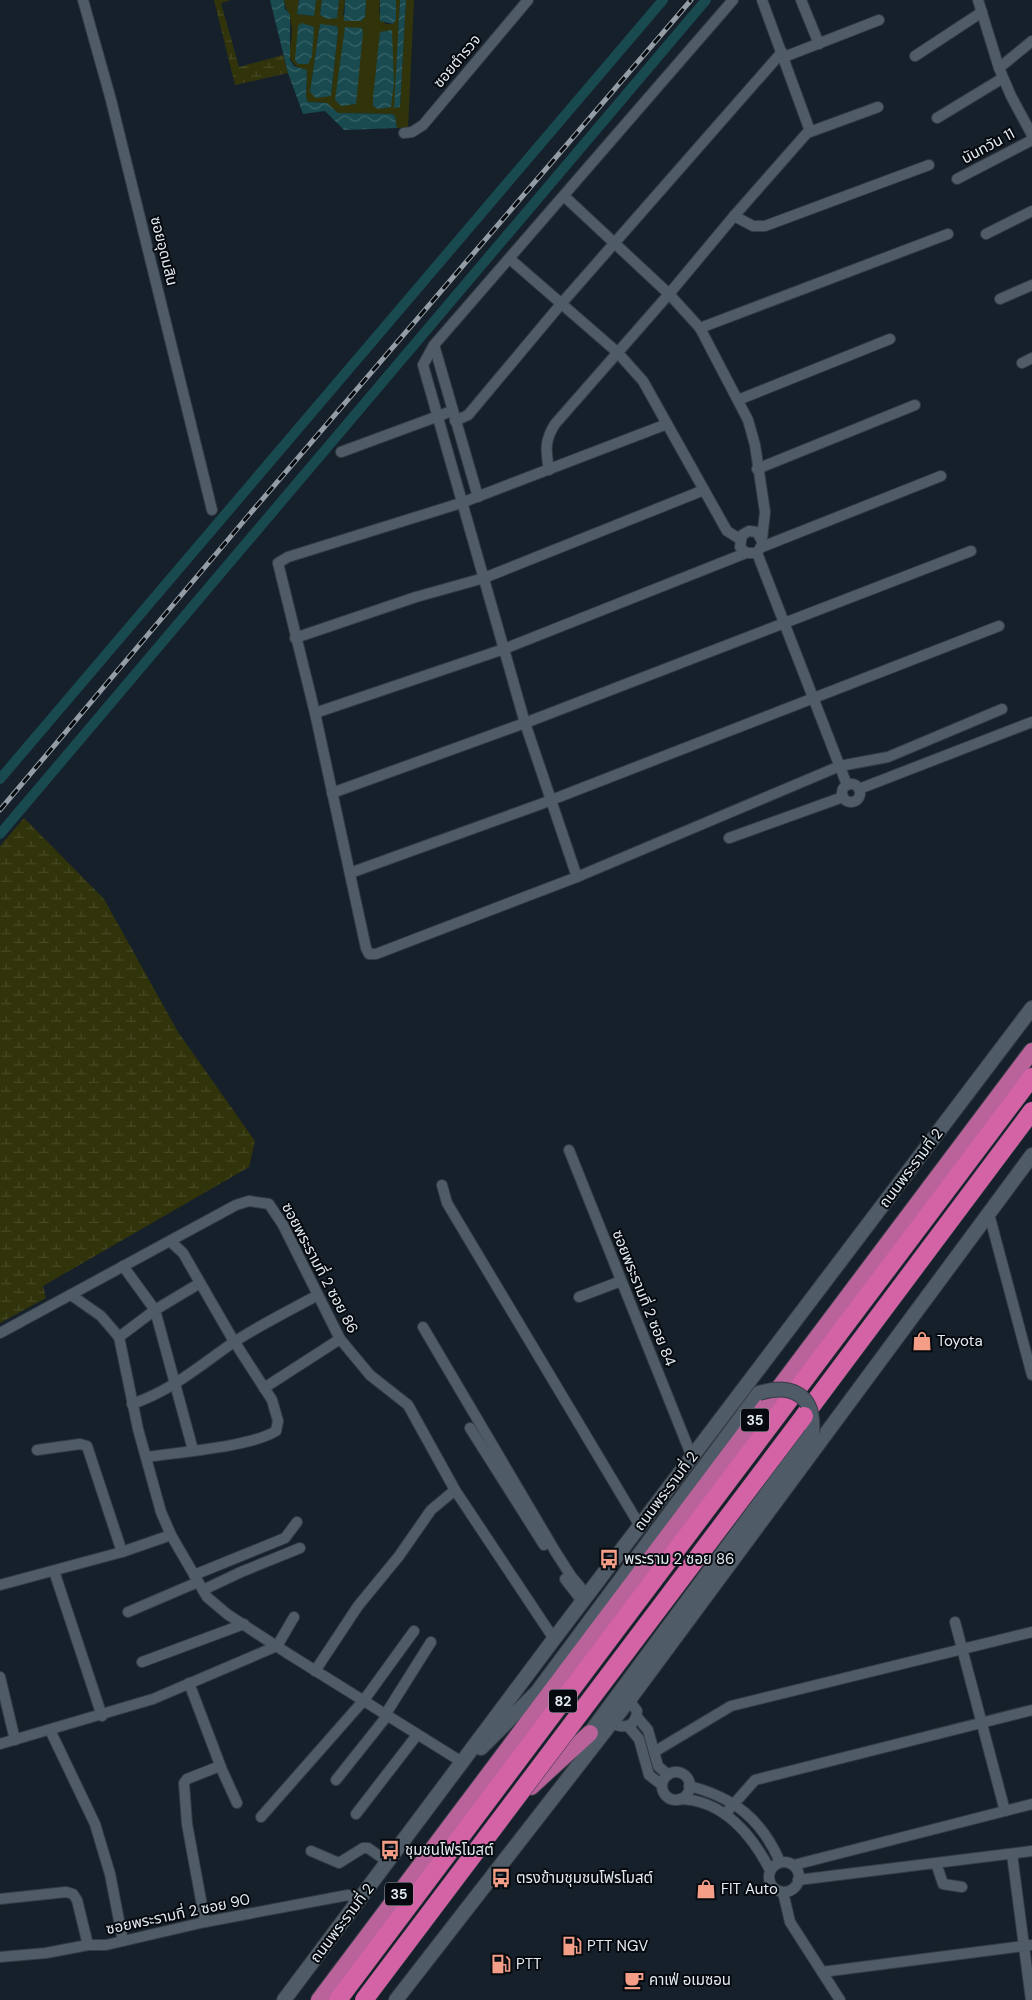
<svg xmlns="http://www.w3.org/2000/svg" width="1032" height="2000" viewBox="0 0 1032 2000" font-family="'DM Sans','Noto Sans Thai',sans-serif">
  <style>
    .green { fill: #31340b; fill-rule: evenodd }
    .wetland { fill: url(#wetland-marsh) }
    .water { fill: url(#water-waves) }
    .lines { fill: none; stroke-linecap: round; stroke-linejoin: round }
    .canal { stroke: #184a4f; stroke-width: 10 }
    .minor-casing { stroke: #343c44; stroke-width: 12 }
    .secondary-casing { stroke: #343c44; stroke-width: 16 }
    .trunk-casing { stroke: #343c44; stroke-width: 18 }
    .motorway-casing { stroke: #343c44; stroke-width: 19 }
    .minor { stroke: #4f5c68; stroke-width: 10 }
    .secondary { stroke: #4f5c68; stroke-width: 14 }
    .trunk { stroke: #ba629a; stroke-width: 16 }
    .motorway { stroke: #d463a6; stroke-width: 18 }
    .rail-casing { stroke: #949da5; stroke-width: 5 }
    .rail { stroke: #060a0e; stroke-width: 3; stroke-dasharray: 9; stroke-linecap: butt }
    .secondary-bridge-casing { stroke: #343c44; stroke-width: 16; stroke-linecap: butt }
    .motorway-bridge-casing { stroke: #343c44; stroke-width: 19; stroke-linecap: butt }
    .secondary-bridge { stroke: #4f5c68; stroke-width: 14 }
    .motorway-bridge { stroke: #d463a6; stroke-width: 18 }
    .labels { text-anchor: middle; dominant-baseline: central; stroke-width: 4; stroke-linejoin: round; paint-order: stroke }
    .shield { fill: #060a0e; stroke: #a1a8ae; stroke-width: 1 }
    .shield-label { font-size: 14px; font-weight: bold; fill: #e3ebf2 }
    .street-label { font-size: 15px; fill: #e3ebf2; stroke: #060a0e }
    .poi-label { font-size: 15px; fill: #e3ebf2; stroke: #060a0e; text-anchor: start }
  </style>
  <defs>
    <pattern id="wetland-marsh" width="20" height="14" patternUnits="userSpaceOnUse" patternTransform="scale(1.25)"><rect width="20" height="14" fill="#31340b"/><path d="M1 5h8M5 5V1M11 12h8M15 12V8" fill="none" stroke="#454823"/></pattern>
    <pattern id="water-waves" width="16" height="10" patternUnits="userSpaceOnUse" patternTransform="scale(1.25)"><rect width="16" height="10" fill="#184a4f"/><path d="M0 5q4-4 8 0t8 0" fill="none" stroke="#396469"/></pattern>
  </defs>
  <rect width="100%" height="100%" fill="#16202b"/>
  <path class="green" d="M284,0H299L297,14L313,16L316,0H322L320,15L337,18L339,0H345L343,15L365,17L366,0H380L379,12L385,24H393L396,20V0H400L395,108L400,107L406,0H414L408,128H397L395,116L392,114L338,113L326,103L308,102L306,97L307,71C277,60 296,46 291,23C290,15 285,8 284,0ZM320,25L337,26L338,30L331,96L310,92Z"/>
  <g class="wetland">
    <polygon points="214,0 231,0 221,3 239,67 283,55 288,73 235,85"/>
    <polygon points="24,818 104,899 178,1032 255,1141 249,1167 43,1286 46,1298 0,1323 0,846"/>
  </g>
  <g class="water">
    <polygon points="270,0 284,0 285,9 290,14 290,60 294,66 307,70 306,97 308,102 327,103 338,113 392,114 395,116 397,128 344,130 325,111 303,114 288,73"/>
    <polygon points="299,0 316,0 314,16 297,14"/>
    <polygon points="322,0 339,0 337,18 327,19 320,15"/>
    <polygon points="345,0 366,0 365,17 361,21 344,21"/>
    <polygon points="380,0 396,0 396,20 393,24 380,21"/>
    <polygon points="400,0 406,0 400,107 394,108"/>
    <polygon points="302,23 314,27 312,56 308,64 298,64 295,60 298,26"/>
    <polygon points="320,24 337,26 338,30 331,96 316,98 310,92"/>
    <polygon points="345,27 362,28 363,33 356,104 341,106 335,100"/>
    <polygon points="392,30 394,83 391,107 378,109 373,106 373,98 380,32"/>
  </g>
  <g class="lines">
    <g class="canal">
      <polyline points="0,779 663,0"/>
      <polyline points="0,834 706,0"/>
    </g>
    <defs>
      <g id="minor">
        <polyline points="83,0 111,100 212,510"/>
        <polyline points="762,0 810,131"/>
        <polyline points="801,0 819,44"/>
        <polyline points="978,0 999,68 1011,96 1032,135"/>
        <polyline points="915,56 982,12"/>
        <polyline points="784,57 879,20"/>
        <polyline points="999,68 1032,41"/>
        <polyline points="937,118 1003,78"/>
        <polyline points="404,133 412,132 423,125 528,0"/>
        <polyline points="957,179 1032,140"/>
        <polyline points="564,196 669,294 700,328 748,420 755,445 765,512 762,539"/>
        <polyline points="734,216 807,133 878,107"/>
        <polyline points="986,234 1032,211"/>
        <polyline points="510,259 617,352 643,381 727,531 740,539"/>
        <polyline points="1000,299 1032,285"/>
        <polyline points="700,328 948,234"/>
        <polyline points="434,345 478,497"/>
        <polyline points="1022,363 1032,358"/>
        <polyline points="738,400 890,339"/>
        <polyline points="455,421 468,415 474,408 561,304 782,52"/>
        <polyline points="667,424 461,503 288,557 278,563 315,713 366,948 369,954 376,954 577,877 840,766 888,757 1002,709"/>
        <polyline points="341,452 452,411"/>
        <polyline points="757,469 915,405"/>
        <path d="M549,470C546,451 544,441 555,424L669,294L734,216L753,226H765L929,165"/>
        <polyline points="762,547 941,476"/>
        <polyline points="757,553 847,785"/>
        <polyline points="295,638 416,597 484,578 704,490"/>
        <polyline points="315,713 504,649 746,553 757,553 763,543 757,532 749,531 742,535 740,547 746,553"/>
        <circle cx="851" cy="793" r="9"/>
        <polyline points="859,789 1032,722"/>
        <polyline points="332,793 525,723 971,551"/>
        <polyline points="729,838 843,797"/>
        <polyline points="350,873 541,804 999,626"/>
        <polyline points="577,877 525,723 423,365 434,345 733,0"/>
        <polyline points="569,1150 692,1457"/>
        <polyline points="442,1185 447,1203 640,1526"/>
        <polyline points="989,1214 1032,1375"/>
        <polyline points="123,1266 155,1310 193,1450"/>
        <polyline points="71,1295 101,1316 119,1337 138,1429 161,1512 171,1535 207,1597 227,1614 287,1653 462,1762"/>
        <polyline points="579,1297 621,1281"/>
        <polyline points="423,1327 555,1551 571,1576 587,1595"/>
        <polyline points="0,1333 236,1205 249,1201 269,1204 283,1225 340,1339 370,1375 408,1405 455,1490 554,1639"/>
        <polyline points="119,1337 155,1310 200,1283"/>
        <polyline points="264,1388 340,1339"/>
        <path d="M132,1404C173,1390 199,1366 234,1342C260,1325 290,1310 318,1295"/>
        <polyline points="470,1428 544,1545"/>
        <polyline points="37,1450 80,1444 87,1446 122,1552"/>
        <path d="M147,1457C180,1452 250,1447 276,1431L278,1421L272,1400L232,1338L183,1253L171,1242"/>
        <polyline points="54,1571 102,1716"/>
        <polyline points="194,1575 285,1538 297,1522"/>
        <polyline points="565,1579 582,1601"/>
        <polyline points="0,1585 122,1552 171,1535"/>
        <polyline points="203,1590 241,1572 300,1548"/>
        <polyline points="128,1612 198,1582"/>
        <polyline points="955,1622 1005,1811"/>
        <polyline points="142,1662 244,1624"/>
        <polyline points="315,1671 358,1606 399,1556 431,1510 455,1490"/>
        <polyline points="0,1677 15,1740"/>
        <polyline points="189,1683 222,1770 237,1803"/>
        <polyline points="385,1715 431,1642"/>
        <polyline points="637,1717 648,1730 658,1766 668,1775"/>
        <path d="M611,1722C623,1730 636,1727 637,1711L629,1700"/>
        <polyline points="628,1726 639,1739 649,1775 662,1785"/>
        <polyline points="50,1730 95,1824 110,1874 123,1941"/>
        <polyline points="0,1744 153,1699 277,1646 294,1617"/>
        <polyline points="654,1752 731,1706 1032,1632"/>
        <circle cx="676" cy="1786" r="14"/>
        <polyline points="336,1780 387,1716"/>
        <path d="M689,1786C734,1797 762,1820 780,1862"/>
        <path d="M680,1799C723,1800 752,1835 770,1870"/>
        <polyline points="356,1814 417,1735"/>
        <polyline points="725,1814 755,1780 1032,1710"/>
        <polyline points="261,1817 364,1700 414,1631"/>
        <polyline points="311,1851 339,1863 363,1848 368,1848 388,1862"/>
        <polyline points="1012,1854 1031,2000"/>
        <circle cx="784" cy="1877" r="15"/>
        <polyline points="936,1863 943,1884 962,1887"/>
        <polyline points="794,1865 1032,1804"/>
        <polyline points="798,1880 1032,1851"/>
        <polyline points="783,1892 790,1922 840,2000"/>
        <polyline points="0,1899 66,1892 73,1894 77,1900 88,1945"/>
        <polyline points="205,1922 187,1824 184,1783 187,1779 220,1766"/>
        <polyline points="0,1957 46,1953 88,1945 106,1945 205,1922 348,1895 359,1901"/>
        <polyline points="822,1972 1032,1945"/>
      </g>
      <g id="secondary">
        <polyline points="584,1741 812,1432"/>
        <polyline points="481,1748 537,1692 759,1393"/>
        <polyline points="284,2000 554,1639 1032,1008"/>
        <polyline points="396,2000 629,1700 1032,1155"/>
      </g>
      <g id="trunk">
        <polyline points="531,1787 590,1733"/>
        <polyline points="319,2000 1032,1051"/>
      </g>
      <g id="motorway">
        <polyline points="804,1416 1032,1111"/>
        <polyline points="338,2000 1032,1077"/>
      </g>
    </defs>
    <use href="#minor" class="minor-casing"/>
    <use href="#secondary" class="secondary-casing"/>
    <use href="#trunk" class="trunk-casing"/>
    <use href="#motorway" class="motorway-casing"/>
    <use href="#minor" class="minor"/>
    <use href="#secondary" class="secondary"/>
    <use href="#trunk" class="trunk"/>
    <use href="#motorway" class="motorway"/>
    <defs>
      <polyline id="rail" points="0,810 248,516 691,0"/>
    </defs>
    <use href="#rail" class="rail-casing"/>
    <use href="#rail" class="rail"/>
    <defs>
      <path id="secondary-bridge" d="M759,1393C792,1383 815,1395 812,1432"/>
      <polyline id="motorway-bridge" points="364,2000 804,1416"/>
    </defs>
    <use href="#secondary-bridge" class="secondary-bridge-casing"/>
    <use href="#motorway-bridge" class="motorway-bridge-casing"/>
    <use href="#secondary-bridge" class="secondary-bridge"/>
    <use href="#motorway-bridge" class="motorway-bridge"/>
  </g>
  <defs>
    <symbol id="shop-bare" viewBox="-9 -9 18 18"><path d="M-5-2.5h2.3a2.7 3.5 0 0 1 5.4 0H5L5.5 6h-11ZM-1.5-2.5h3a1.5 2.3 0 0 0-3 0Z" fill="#f49e87" stroke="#060a0e" stroke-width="2.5" paint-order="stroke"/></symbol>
    <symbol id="bus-bare" viewBox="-9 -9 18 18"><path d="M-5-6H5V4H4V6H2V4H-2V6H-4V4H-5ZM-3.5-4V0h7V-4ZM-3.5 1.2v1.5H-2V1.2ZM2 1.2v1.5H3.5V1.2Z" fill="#f49e87" stroke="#060a0e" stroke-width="2.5" paint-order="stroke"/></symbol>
    <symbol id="fuel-bare" viewBox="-9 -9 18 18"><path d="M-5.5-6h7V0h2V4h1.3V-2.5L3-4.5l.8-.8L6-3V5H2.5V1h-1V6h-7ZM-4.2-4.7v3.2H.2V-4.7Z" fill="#f49e87" stroke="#060a0e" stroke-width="2.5" paint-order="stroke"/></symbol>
    <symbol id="cafe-bare" viewBox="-9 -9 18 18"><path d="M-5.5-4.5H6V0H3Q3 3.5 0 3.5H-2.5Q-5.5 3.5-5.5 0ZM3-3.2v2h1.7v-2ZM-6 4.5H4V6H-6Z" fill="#f49e87" stroke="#060a0e" stroke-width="2.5" paint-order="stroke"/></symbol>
  </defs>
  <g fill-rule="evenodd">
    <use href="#shop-bare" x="908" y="1327" width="28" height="28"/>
    <use href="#bus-bare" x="595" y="1545" width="28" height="28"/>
    <use href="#bus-bare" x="376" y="1836" width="28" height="28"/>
    <use href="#bus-bare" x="487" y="1864" width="28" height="28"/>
    <use href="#shop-bare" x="692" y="1875" width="28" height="28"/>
    <use href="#fuel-bare" x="558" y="1932" width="28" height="28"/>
    <use href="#fuel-bare" x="487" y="1950" width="28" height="28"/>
    <use href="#cafe-bare" x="620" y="1966" width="28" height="28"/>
  </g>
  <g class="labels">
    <g class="shield">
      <rect x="741" y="1408.5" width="28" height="23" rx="4"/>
      <rect x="549" y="1689.5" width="28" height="23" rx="4"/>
      <rect x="385" y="1882.5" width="28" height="23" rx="4"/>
    </g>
    <g class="shield-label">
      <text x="755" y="1420">35</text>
      <text x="563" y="1701">82</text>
      <text x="399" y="1894">35</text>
    </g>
    <g class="street-label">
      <text transform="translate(457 61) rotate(-50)">ซอยตำรวจ</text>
      <text transform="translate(988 146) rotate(-28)">นันทวัน 11</text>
      <text transform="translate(164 251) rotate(76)">ซอยอุดมสิน</text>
      <text transform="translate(911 1168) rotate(-53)">ถนนพระรามที่ 2</text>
      <text transform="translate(320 1268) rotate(62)">ซอยพระรามที่ 2 ซอย 86</text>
      <text transform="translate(644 1298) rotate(68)">ซอยพระรามที่ 2 ซอย 84</text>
      <text transform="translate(666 1491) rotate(-53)">ถนนพระรามที่ 2</text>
      <text transform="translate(178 1914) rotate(-12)">ซอยพระรามที่ 2 ซอย 90</text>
      <text transform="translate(342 1923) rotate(-53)">ถนนพระรามที่ 2</text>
    </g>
    <g class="poi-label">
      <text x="937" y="1341">Toyota</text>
      <text x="624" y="1559">พระราม 2 ซอย 86</text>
      <text x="405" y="1850">ชุมชนโฟรโมสต์</text>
      <text x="516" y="1878">ตรงข้ามชุมชนโฟรโมสต์</text>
      <text x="721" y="1889">FIT Auto</text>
      <text x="587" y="1946">PTT NGV</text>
      <text x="516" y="1964">PTT</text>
      <text x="649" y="1980">คาเฟ่ อเมซอน</text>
    </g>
  </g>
</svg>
